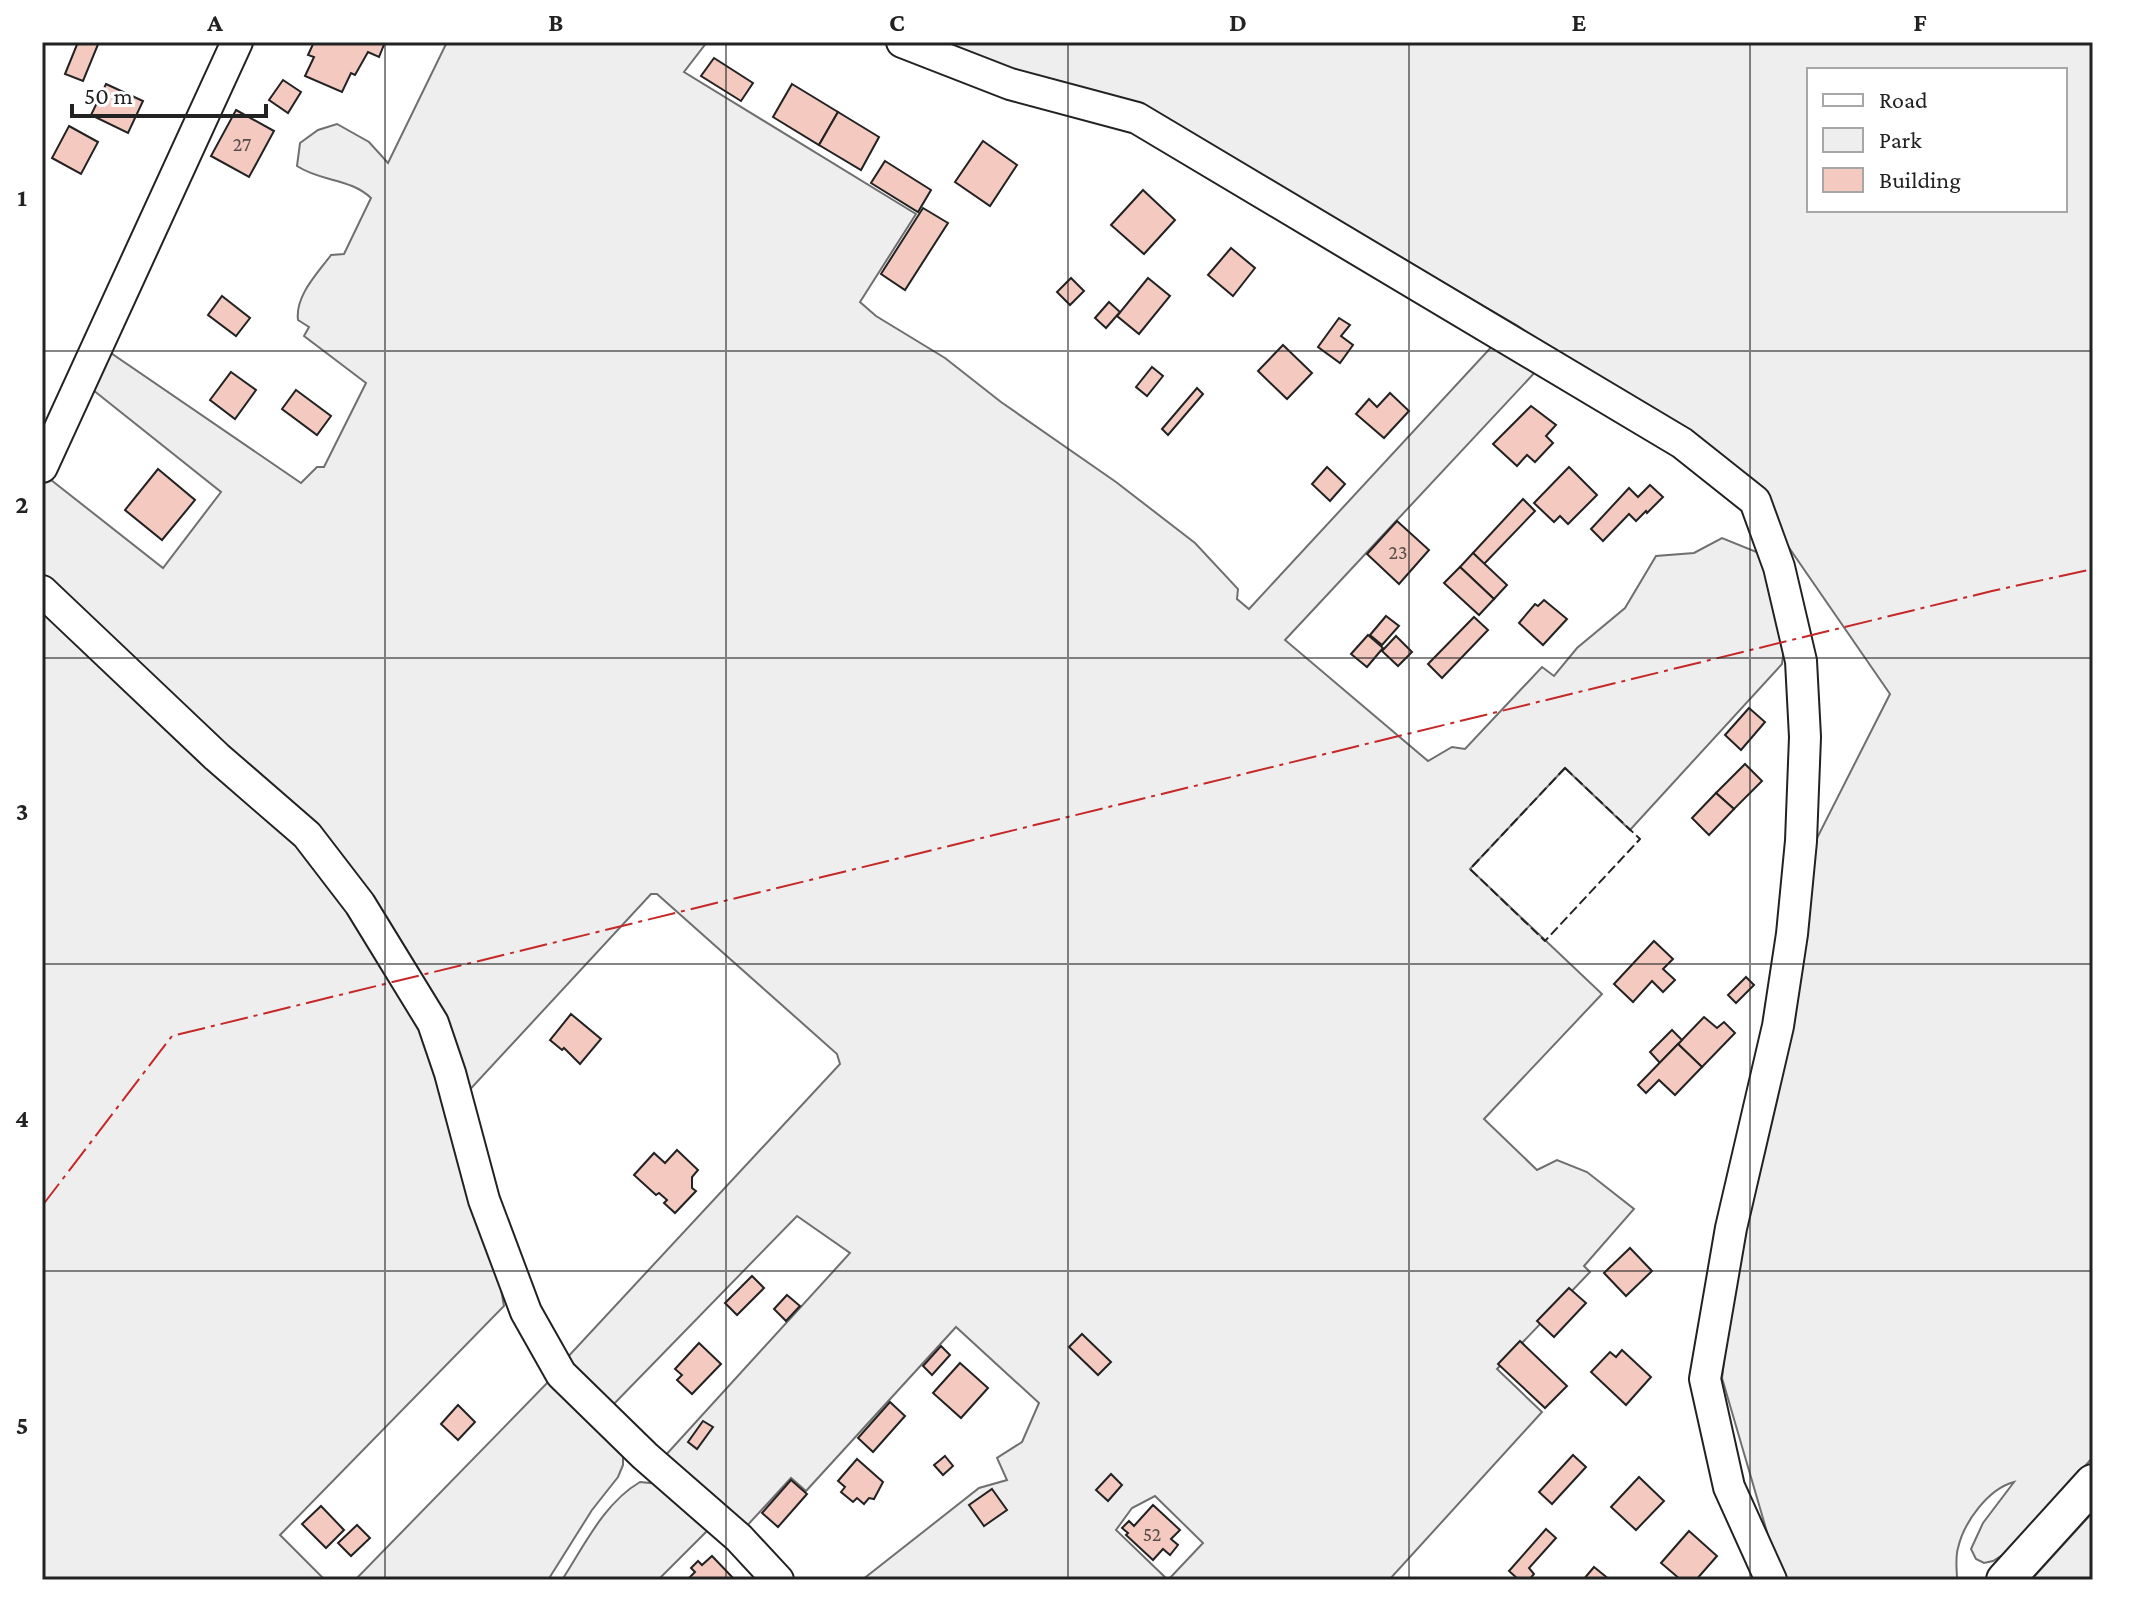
<svg xmlns="http://www.w3.org/2000/svg" width="2135" height="1622" viewBox="0 0 2135 1622" font-family="'Crimson Pro',serif">
  <style>
    .green { fill: #eee; stroke: #6f6f6f; stroke-width: 2; fill-rule: evenodd }
    .building { fill: #f3c9c0; stroke: #222; stroke-width: 2 }
    .lines { fill: none; stroke-linecap: round; stroke-linejoin: round }
    .minor-casing { stroke: #222; stroke-width: 34 }
    .major-casing { stroke: #222; stroke-width: 40 }
    .minor { stroke: #fff; stroke-width: 30 }
    .major { stroke: #fff; stroke-width: 36 }
    .fence { stroke: #222; stroke-width: 2; stroke-dasharray: 10 4; stroke-linecap: butt }
    .power { stroke: #c62828; stroke-width: 2; stroke-dasharray: 28 6 4 6; stroke-linecap: butt }
    .grid { fill: none; stroke: #222; stroke-width: 2; stroke-opacity: 0.55 }
    .labels { text-anchor: middle; dominant-baseline: central; stroke-width: 6; stroke-linejoin: round; paint-order: stroke }
    .number-label { font-size: 20px; fill: #564c4a }
    .neatline { fill: none; stroke: #222; stroke-width: 3 }
    .grid-label { font-size: 26px; text-anchor: middle; font-weight: bold; fill: #222 }
  </style>
  <rect width="100%" height="100%" fill="#fff"/>
  <g class="green">
    <path d="M447,42H707L684,72L916,214L860,302L876,316L945,358L1001,402L1116,482L1195,543L1238,589L1237,599L1249,609L1495,343L1538,369L1285,640L1428,761L1452,747L1465,749L1542,667L1554,676L1577,648L1625,608L1656,556L1694,553L1722,538L1759,553L1787,626L1782,664L1630,830L1565,768L1470,869L1602,994L1484,1119L1537,1170L1557,1160L1587,1172L1634,1209L1584,1266L1590,1272L1497,1369L1542,1412L1389,1580H862L979,1488L1007,1480L997,1458L1022,1442L1039,1403L956,1327L806,1491L791,1478L744,1529L664,1457L850,1253L797,1216L609,1409L564,1361L840,1064L837,1054L657,894H651L464,1096L390,932L42,580V484L46,476L163,568L221,492L88,386L105,349L301,483L317,467H324L366,383L304,336L309,327L298,320C295,296 317,274 331,255L344,254L371,198C350,178 321,182 297,166L300,143L318,130L337,124L369,142L388,163ZM1155,1496L1203,1543L1168,1580L1116,1530L1132,1508Z"/>
    <path d="M924,42H2093V1457L2012,1549L1993,1561L1984,1563L1976,1559L1971,1549L1983,1523L2014,1482C1988,1489 1964,1522 1958,1548C1955,1558 1957,1570 1957,1580H1781L1722,1378L1739,1233L1815,842L1890,694L1756,500L1518,326L1151,112ZM1809,70H2065V210H1809Z"/>
    <polygon points="42,605 277,821 345,896 425,1029 501,1289 504,1306 280,1535 325,1580 42,1580"/>
    <polygon points="552,1378 623,1455 623,1465 618,1477 592,1510 548,1580 355,1580"/>
    <path d="M640,1482L660,1484L712,1526L658,1580H562C584,1546 604,1503 640,1482Z"/>
    <polygon points="2093,1512 2093,1580 2031,1580"/>
  </g>
  <g class="building">
    <polygon points="78,42 99,42 83,81 65,74"/>
    <polygon points="314,42 385,42 379,57 368,52 355,75 351,73 342,92 305,76 314,57 308,55"/>
    <polygon points="714,58 753,83 741,101 701,76"/>
    <polygon points="283,80 301,92 288,113 269,100"/>
    <polygon points="106,84 143,101 128,133 91,115"/>
    <polygon points="792,84 838,112 819,145 773,117"/>
    <polygon points="236,110 274,131 249,177 211,156"/>
    <polygon points="838,112 879,137 861,170 819,145"/>
    <polygon points="69,126 98,142 81,174 52,158"/>
    <polygon points="983,141 1017,165 990,206 955,182"/>
    <polygon points="885,161 931,190 918,212 871,183"/>
    <polygon points="1143,190 1175,220 1144,254 1111,225"/>
    <polygon points="923,208 948,223 905,290 881,274"/>
    <polygon points="1231,248 1255,268 1233,296 1208,275"/>
    <polygon points="1071,278 1084,291 1070,305 1057,292"/>
    <polygon points="1148,278 1170,296 1139,334 1117,316"/>
    <polygon points="222,296 250,318 236,336 208,315"/>
    <polygon points="1109,302 1120,312 1106,328 1095,318"/>
    <polygon points="1339,318 1350,325 1341,336 1353,345 1340,363 1318,347"/>
    <polygon points="1283,345 1312,373 1287,399 1258,371"/>
    <polygon points="1152,367 1163,376 1147,396 1136,387"/>
    <polygon points="231,372 256,390 235,419 210,400"/>
    <polygon points="1197,388 1203,394 1168,435 1162,429"/>
    <polygon points="296,390 331,416 317,435 282,409"/>
    <polygon points="1390,393 1409,411 1384,438 1356,414 1369,399 1377,407"/>
    <polygon points="1531,406 1556,425 1546,436 1553,443 1535,462 1527,455 1517,466 1493,444"/>
    <polygon points="1327,467 1345,484 1330,501 1312,484"/>
    <polygon points="1569,467 1597,495 1568,524 1560,516 1554,522 1534,503"/>
    <polygon points="158,469 195,500 162,540 125,510"/>
    <polygon points="1650,485 1663,497 1647,513 1646,511 1636,521 1629,514 1603,541 1591,529 1629,488 1638,497"/>
    <polygon points="1523,499 1535,511 1484,564 1473,553"/>
    <polygon points="1397,521 1429,550 1399,584 1367,554"/>
    <polygon points="1473,553 1507,585 1494,599 1460,567"/>
    <polygon points="1460,567 1494,599 1479,615 1444,583"/>
    <polygon points="1544,600 1567,619 1543,645 1519,623 1535,604 1538,606"/>
    <polygon points="1386,616 1399,626 1382,645 1370,635"/>
    <polygon points="1474,617 1488,630 1442,678 1428,664"/>
    <polygon points="1368,635 1383,648 1367,667 1351,654"/>
    <polygon points="1396,636 1412,652 1398,666 1382,651"/>
    <polygon points="1749,708 1765,722 1741,750 1725,735"/>
    <polygon points="1745,764 1762,781 1734,809 1716,793"/>
    <polygon points="1716,793 1734,809 1709,835 1692,818"/>
    <polygon points="1654,941 1673,959 1663,969 1675,980 1663,992 1652,981 1633,1002 1614,984"/>
    <polygon points="1746,977 1754,985 1736,1003 1728,995"/>
    <polygon points="571,1014 601,1039 580,1064 564,1048 562,1050 550,1040"/>
    <polygon points="1704,1017 1717,1028 1724,1022 1735,1033 1702,1067 1678,1044"/>
    <polygon points="1672,1030 1682,1040 1660,1063 1650,1052"/>
    <polygon points="1678,1044 1702,1067 1675,1095 1659,1080 1646,1093 1638,1085"/>
    <polygon points="677,1150 698,1170 692,1177 692,1188 696,1191 675,1213 664,1203 667,1200 659,1193 656,1195 634,1175 654,1153 665,1163"/>
    <polygon points="1630,1248 1652,1271 1626,1296 1604,1273"/>
    <polygon points="752,1276 764,1288 737,1315 725,1303"/>
    <polygon points="1569,1288 1586,1303 1554,1337 1537,1321"/>
    <polygon points="787,1295 800,1306 786,1321 774,1309"/>
    <polygon points="1082,1334 1111,1362 1098,1375 1069,1347"/>
    <polygon points="1520,1341 1567,1386 1545,1408 1498,1364"/>
    <polygon points="699,1343 721,1364 692,1394 677,1380 682,1375 675,1369"/>
    <polygon points="941,1346 950,1355 932,1375 923,1366"/>
    <polygon points="1622,1350 1651,1377 1626,1405 1591,1372 1610,1352 1616,1357"/>
    <polygon points="960,1363 988,1388 961,1418 933,1393"/>
    <polygon points="890,1402 905,1416 873,1452 858,1438"/>
    <polygon points="458,1405 475,1422 458,1440 441,1424"/>
    <polygon points="703,1421 713,1427 697,1449 688,1442"/>
    <polygon points="1573,1455 1586,1467 1552,1504 1539,1492"/>
    <polygon points="945,1456 953,1466 943,1475 934,1465"/>
    <polygon points="857,1459 883,1482 874,1499 869,1498 864,1504 857,1498 853,1502 841,1492 845,1487 838,1481"/>
    <polygon points="1111,1474 1122,1485 1108,1501 1096,1490"/>
    <polygon points="1639,1477 1664,1501 1636,1530 1611,1507"/>
    <polygon points="791,1480 807,1494 778,1527 762,1513"/>
    <polygon points="992,1489 1007,1510 984,1526 969,1505"/>
    <polygon points="1153,1505 1180,1530 1171,1539 1178,1545 1170,1555 1163,1549 1153,1560 1126,1535 1128,1533 1122,1528 1129,1521 1134,1526"/>
    <polygon points="321,1506 344,1530 326,1548 302,1524"/>
    <polygon points="357,1525 370,1538 351,1556 338,1543"/>
    <polygon points="1546,1529 1556,1538 1529,1568 1534,1574 1529,1580 1519,1580 1509,1571"/>
    <polygon points="1689,1531 1717,1556 1696,1580 1681,1580 1661,1563"/>
    <polygon points="712,1556 735,1580 687,1580 695,1572 691,1568 698,1561 702,1565"/>
    <polygon points="1594,1567 1610,1580 1583,1580"/>
  </g>
  <g class="lines">
    <defs>
      <g id="minor">
        <polyline points="902,42 1010,84 1137,118 1682,443 1755,501 1779,567 1801,661 1805,737 1801,841 1792,934 1778,1026 1731,1228 1705,1379 1729,1487 1771,1580"/>
        <polyline points="42,467 237,42"/>
        <polyline points="42,591 217,757 307,835 360,904 433,1023 450,1073 484,1200 526,1312 561,1374 645,1456 739,1538 778,1580"/>
      </g>
      <polyline id="major" points="2005,1580 2093,1483"/>
    </defs>
    <use href="#minor" class="minor-casing"/>
    <use href="#major" class="major-casing"/>
    <use href="#minor" class="minor"/>
    <use href="#major" class="major"/>
    <polygon class="fence" points="1565,768 1640,839 1545,941 1470,869"/>
    <polyline class="power" points="42,1206 172,1036 1992,591 2093,569"/>
  </g>
  <path class="grid" d="M385,42V1580M726,42V1580M1068,42V1580M1409,42V1580M1750,42V1580M42,351H2093M42,658H2093M42,964H2093M42,1271H2093"/>
  <g class="labels">
    <g class="number-label">
      <text x="242" y="144">27</text>
      <text x="1398" y="552">23</text>
      <text x="1152" y="1534">52</text>
    </g>
  </g>
  <rect width="2135" height="1622" fill="none" stroke="#ffffff" stroke-width="88"/>
  <rect x="1807" y="68" width="260" height="144" fill="#ffffff" stroke="#a7a7a7" stroke-width="2"/>
  <rect x="1823" y="94" width="40" height="12" fill="#ffffff" stroke="#a7a7a7" stroke-width="2"/>
  <text x="1879" y="108" font-size="24" fill="#222222">Road</text>
  <rect x="1823" y="128" width="40" height="24" fill="#eeeeee" stroke="#a7a7a7" stroke-width="2"/>
  <text x="1879" y="148" font-size="24" fill="#222222">Park</text>
  <rect x="1823" y="168" width="40" height="24" fill="#f3c9c0" stroke="#a7a7a7" stroke-width="2"/>
  <text x="1879" y="188" font-size="24" fill="#222222">Building</text>
  <path d="M72 104v12h194v-12" fill="none" stroke="#222222" stroke-width="4"/>
  <text x="84" y="104" font-size="24" fill="#222222" stroke="#ffffff" stroke-width="6" paint-order="stroke">50 m</text>
  <rect x="44" y="44" width="2047" height="1534" class="neatline"/>
  <g class="grid-label">
    <text x="215" y="31">A</text>
    <text x="556" y="31">B</text>
    <text x="897" y="31">C</text>
    <text x="1238" y="31">D</text>
    <text x="1579" y="31">E</text>
    <text x="1920" y="31">F</text>
    <text x="22" y="206">1</text>
    <text x="22" y="513">2</text>
    <text x="22" y="820">3</text>
    <text x="22" y="1127">4</text>
    <text x="22" y="1434">5</text>
  </g>
</svg>
